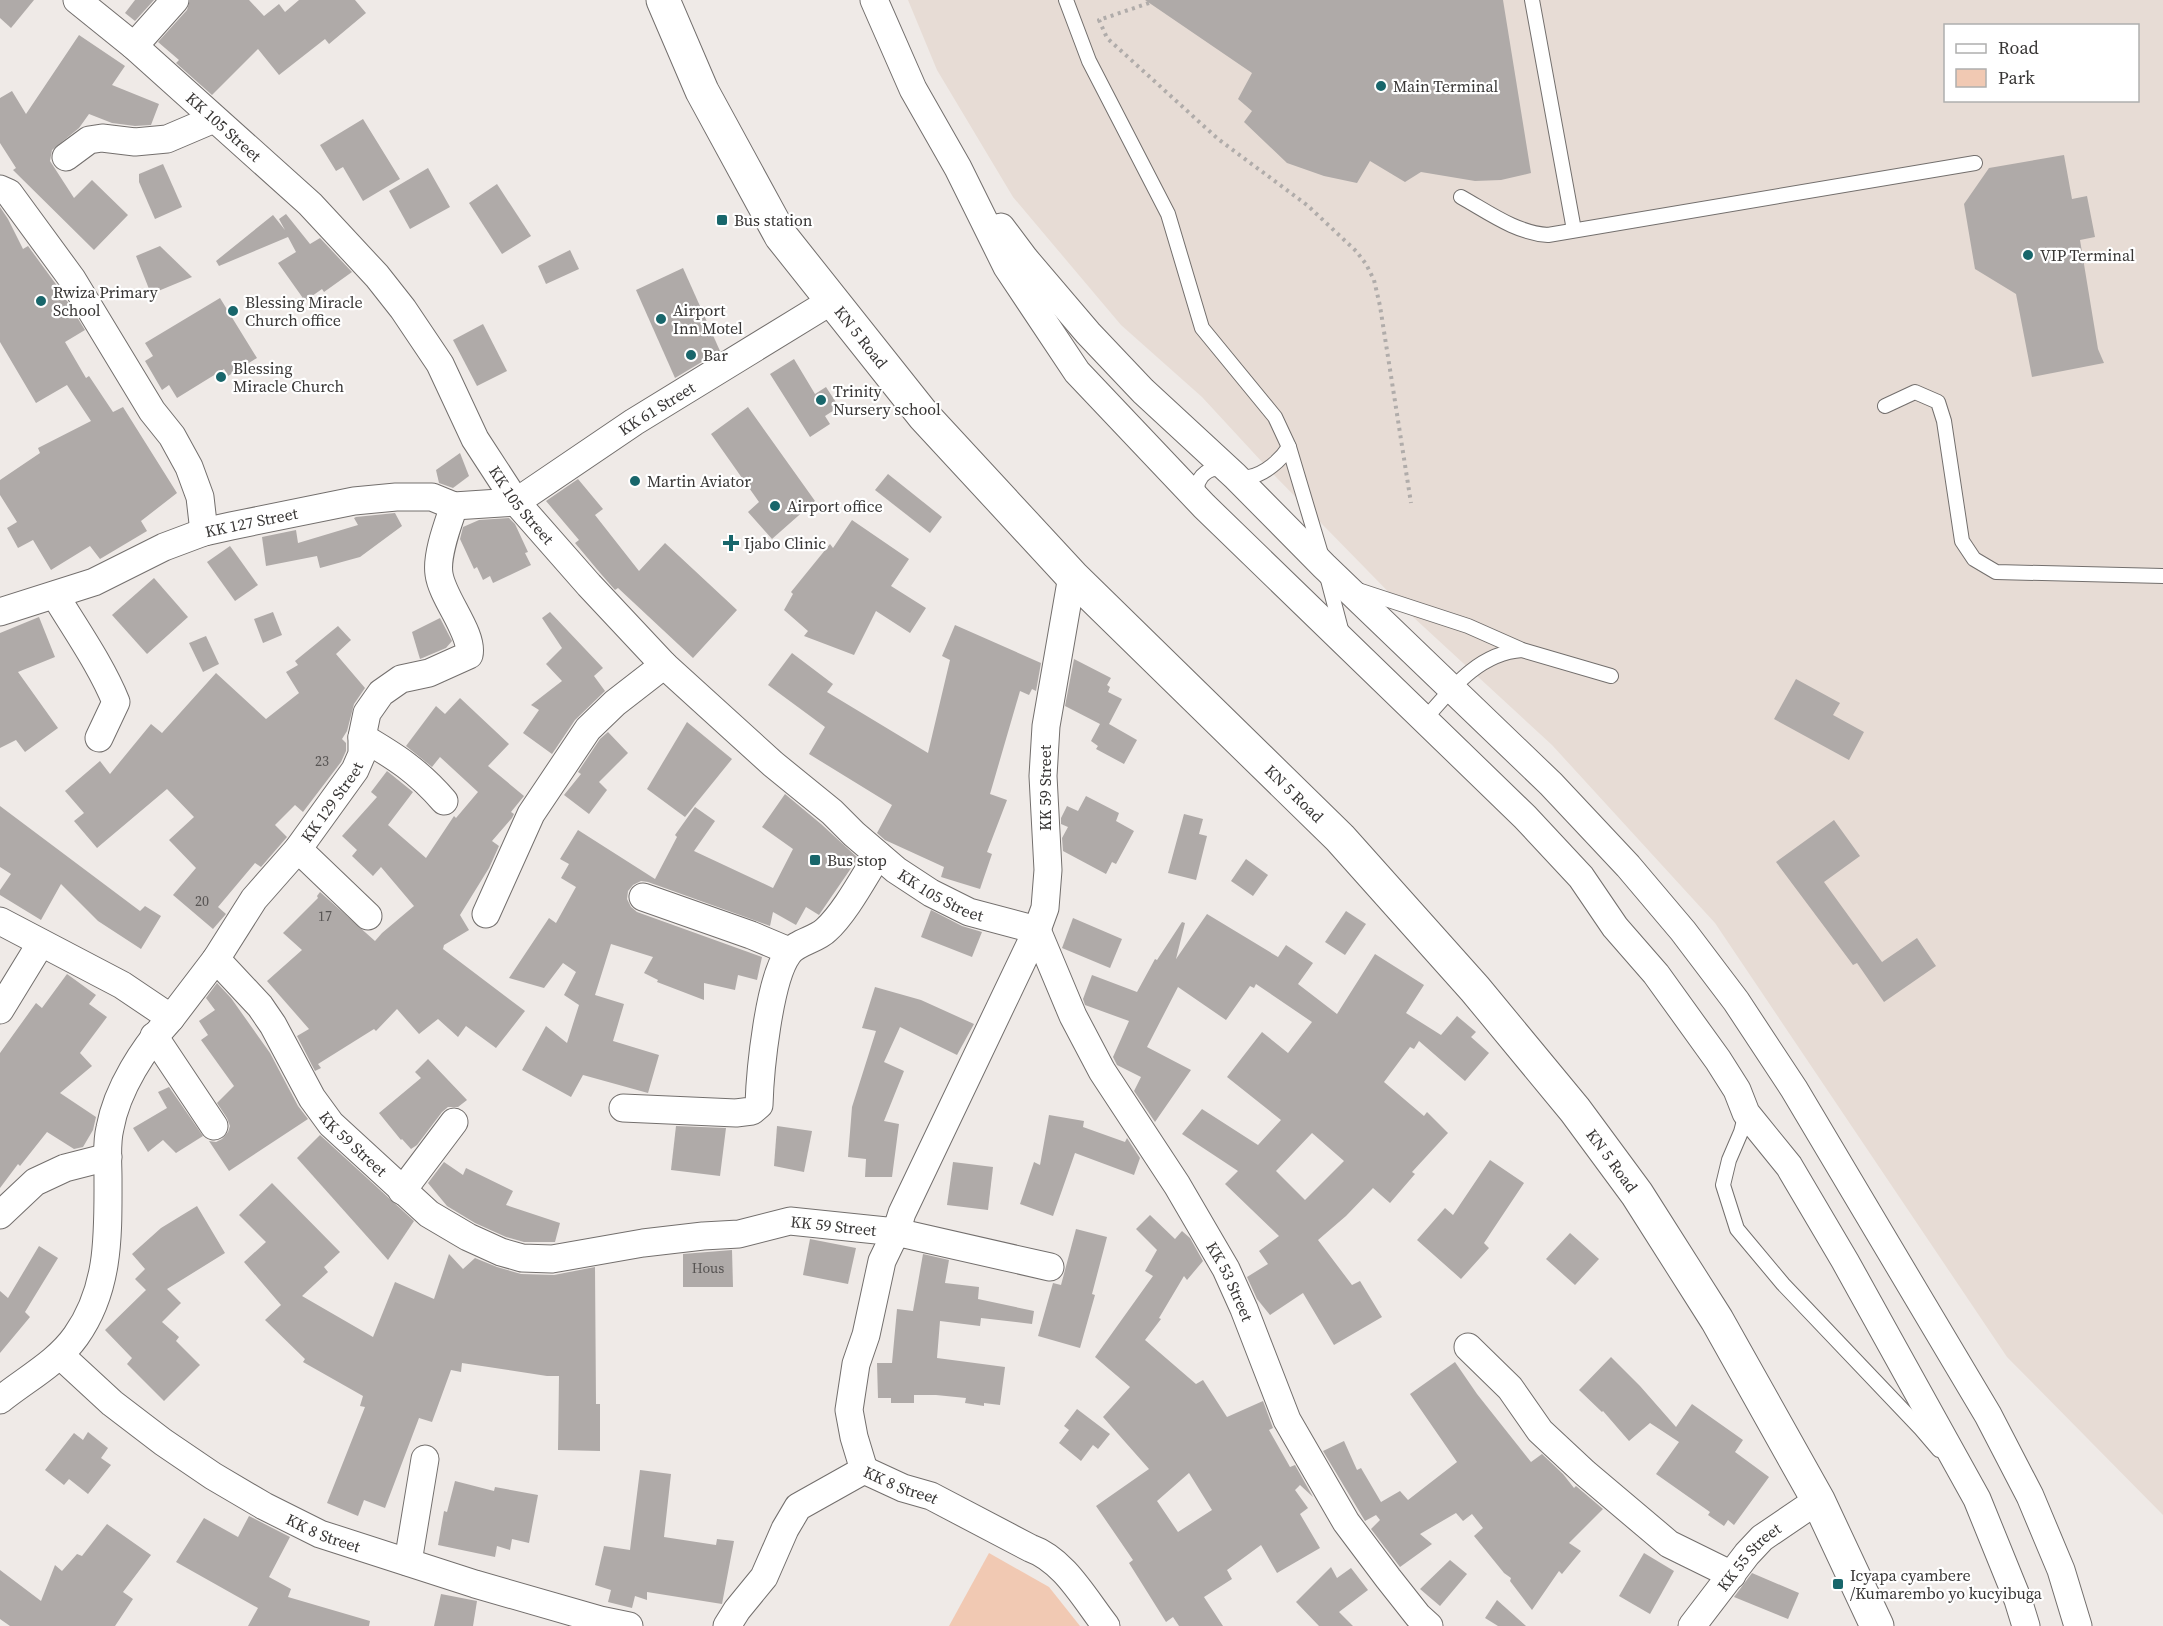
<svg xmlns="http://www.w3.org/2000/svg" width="2163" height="1626" viewBox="0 0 2163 1626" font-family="'Source Serif 4',serif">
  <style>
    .built { fill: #e7dcd5; fill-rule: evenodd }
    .green { fill: #f1c9b3 }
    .building { fill: #afaaa8; fill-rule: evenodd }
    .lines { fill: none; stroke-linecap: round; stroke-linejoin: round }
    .lane-casing { stroke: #736f6d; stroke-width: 16 }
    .street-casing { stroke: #736f6d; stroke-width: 29 }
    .secondary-casing { stroke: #736f6d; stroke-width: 35 }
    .path { stroke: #b0acaa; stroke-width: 4; stroke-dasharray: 3 4.5; stroke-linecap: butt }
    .lane { stroke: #fff; stroke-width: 14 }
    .street { stroke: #fff; stroke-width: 27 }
    .secondary { stroke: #fff; stroke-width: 33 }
    .poi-dot { fill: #18666b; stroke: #fff; stroke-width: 2 }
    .labels { text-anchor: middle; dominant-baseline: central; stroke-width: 4.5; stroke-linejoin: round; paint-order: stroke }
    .number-label { font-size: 14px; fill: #565352 }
    .poi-label { font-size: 16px; fill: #383635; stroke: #fff; text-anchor: start }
    .street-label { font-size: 16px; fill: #383635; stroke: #fff }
  </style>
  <rect width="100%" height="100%" fill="#efeae7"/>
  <path class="built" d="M908,0H2163V1515L2007,1357L1715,923L1552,745L1412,616L1276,477L1202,397L1121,325L1013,197L937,70ZM1946,26H2138V100H1946Z"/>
  <polygon class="green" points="989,1553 1049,1587 1080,1626 949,1626"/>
  <g class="building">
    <polygon points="0,0 34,0 11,28 0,18"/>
    <polygon points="135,0 154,0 135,21 125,13"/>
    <polygon points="190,0 249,0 264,16 279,4 285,12 299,0 355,0 366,13 329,44 325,39 279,75 258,49 212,95 176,63 179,60 158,42 187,10"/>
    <polygon points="1145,0 1503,0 1531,173 1501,180 1475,181 1421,172 1405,182 1370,161 1357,183 1324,176 1287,163 1244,122 1252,111 1238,99 1252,73"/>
    <polygon points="79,35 125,66 112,85 159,104 151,125 135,126 112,123 89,114 79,128 52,150 50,161 74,198 92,180 128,215 94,250 13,170 16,168 0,143 0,98 12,91 26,114"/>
    <polygon points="363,119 400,179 363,201 343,167 336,171 320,145"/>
    <polygon points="2064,155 2072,199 2087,196 2095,237 2080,240 2098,349 2104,363 2032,377 2016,294 1975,269 1964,204 1989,168"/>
    <polygon points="163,164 182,207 155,219 139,182 139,174"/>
    <polygon points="428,168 450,207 410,229 389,191"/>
    <polygon points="497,184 531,236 502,254 469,203"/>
    <polygon points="0,207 8,219 23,249 28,246 58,287 55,290 59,288 85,330 65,342 86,378 89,376 113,412 123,407 177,493 141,521 147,531 100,559 90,546 51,570 33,540 18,548 7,528 17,522 0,495 0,480 40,453 38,448 91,421 67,385 36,403 0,342"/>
    <polygon points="286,214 310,244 320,238 352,272 324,292 322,289 305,301 278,263 296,252 288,237 219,266 216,261 273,215 285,230 279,219"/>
    <polygon points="160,246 192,277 151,294 136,256"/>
    <polygon points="570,250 579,269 546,284 538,266"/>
    <polygon points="683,268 720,351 675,378 636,290"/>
    <polygon points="220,298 257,358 228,376 224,369 177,398 169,385 162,390 145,361 153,356 145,343"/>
    <polygon points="483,324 507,371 477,386 453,340"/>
    <polygon points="794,359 815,394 826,387 839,407 825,416 830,424 810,437 770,374"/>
    <polygon points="748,407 815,501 772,539 748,512 759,502 711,434"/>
    <polygon points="460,453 469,476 453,488 439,483 436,470"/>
    <polygon points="888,474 942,517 930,533 875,490"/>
    <polygon points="578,479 603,509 595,515 639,571 665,543 737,610 693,658 618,588 615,590 601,574 575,543 579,540 546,501"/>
    <polygon points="395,513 402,526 360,557 320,568 317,556 266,566 262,537 296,530 298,543 358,525 354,518 356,517"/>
    <polygon points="509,518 515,524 528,552 525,553 531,565 493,583 490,576 483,580 477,567 474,569 460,539 463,527 479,520"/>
    <polygon points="852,520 909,559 891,586 926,608 910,633 876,611 854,655 804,636 808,631 784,610 793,594 791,592 830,544 833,548"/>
    <polygon points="230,546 258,585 235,601 207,562"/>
    <polygon points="154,578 188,617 147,654 112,615"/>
    <polygon points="273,612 282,635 263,643 254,619"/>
    <polygon points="550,612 603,668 594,676 605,691 575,720 552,754 523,733 539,710 531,705 562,681 546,664 562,648 542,618"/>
    <polygon points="39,617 55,657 18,672 58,728 25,752 16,740 0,748 0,633"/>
    <polygon points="440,618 452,641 446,648 420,659 412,632"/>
    <polygon points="955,625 1041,663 1036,691 1032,689 1029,695 1020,691 990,794 1007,800 987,852 992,854 980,889 941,877 944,867 885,840 877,833 892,805 809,754 825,727 768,685 792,653 833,684 827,692 928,753 950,660 942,656"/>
    <polygon points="338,626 351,640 336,654 365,688 354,704 347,731 342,739 346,743 346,751 341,762 303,812 295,805 275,825 287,837 261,867 255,863 218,907 226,914 213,929 173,895 196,868 169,840 194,817 167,789 97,848 74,821 84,813 65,791 100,761 110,774 151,724 162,733 216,673 266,719 299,693 286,672 298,665 295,661"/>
    <polygon points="206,636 219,664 203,672 189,643"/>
    <polygon points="1074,659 1111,678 1107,685 1110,687 1108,692 1122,699 1109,724 1137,740 1124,764 1096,749 1098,746 1091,741 1100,724 1065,706"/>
    <polygon points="1796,679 1840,703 1833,715 1864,732 1849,760 1774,719"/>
    <polygon points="460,698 509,744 488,766 524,796 511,812 514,814 512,818 492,841 499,846 489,868 460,915 469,930 444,945 443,949 525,1011 496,1048 466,1026 458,1037 438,1019 419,1034 397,1009 376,1031 374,1029 318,1064 321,1068 315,1071 297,1036 309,1029 267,981 302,950 283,933 318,898 317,896 320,892 375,941 382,933 414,906 381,867 373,876 352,856 357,850 342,836 377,797 371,792 387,771 413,792 388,825 426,858 454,816 456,818 478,792 440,757 432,767 406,746 436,706 445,714"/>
    <polygon points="687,722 732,759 685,817 647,789"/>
    <polygon points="608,732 628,753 599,782 607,790 589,814 564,795 581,774 578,772 600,739"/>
    <polygon points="785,794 821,824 858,858 821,912 819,915 806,907 796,925 773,912 770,926 648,882 641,881 633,885 628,891 627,899 631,907 637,912 762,957 757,980 738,975 735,990 704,983 704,1000 657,982 658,980 644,973 653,957 611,944 595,995 624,1004 613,1041 659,1055 648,1093 583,1075 571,1097 522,1070 546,1026 567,1043 579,1005 564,995 576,972 563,963 544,988 509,978 549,918 556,923 576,887 561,878 569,864 560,859 578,830 655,879 677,837 675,835 695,807 715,821 694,851 773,888 793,849 762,827"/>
    <polygon points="1086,796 1119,813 1116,821 1134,831 1116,864 1112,862 1106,874 1063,851 1062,838 1068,827 1061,824 1061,818 1067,806 1078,811"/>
    <polygon points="0,806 140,911 145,906 161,916 141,949 98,921 61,884 41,920 0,895 0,890 11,874 0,867"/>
    <polygon points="1184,814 1203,819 1199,834 1207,836 1196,880 1168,873"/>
    <polygon points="1834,820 1860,856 1824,882 1882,962 1917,938 1936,966 1884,1002 1857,963 1853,965 1776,862"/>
    <polygon points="1246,859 1268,875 1253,896 1231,881"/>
    <polygon points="931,910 962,926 982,932 972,957 921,937"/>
    <polygon points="1346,911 1366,924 1345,955 1325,942"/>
    <path d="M1207,914L1278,957L1286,945L1313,963L1298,984L1337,1014L1375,954L1424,985L1406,1013L1441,1035L1457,1016L1476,1032L1471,1037L1489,1053L1465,1081L1419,1041L1414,1049L1410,1047L1384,1082L1424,1116L1427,1112L1448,1133L1412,1172L1415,1174L1390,1203L1373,1188L1346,1216L1318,1240L1352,1285L1360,1281L1382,1317L1334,1345L1303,1293L1270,1315L1257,1299L1247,1277L1268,1264L1259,1251L1279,1236L1225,1184L1238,1171L1182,1134L1202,1109L1258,1145L1281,1120L1227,1077L1262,1032L1288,1053L1312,1022L1256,984L1254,988L1250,986L1226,1020L1178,987L1147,1047L1191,1070L1155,1122L1134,1091L1141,1077L1117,1065L1113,1057L1129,1021L1085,1005L1083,999L1092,975L1137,992L1155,959L1157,960L1182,922L1185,923L1176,959ZM1312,1133L1344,1161L1305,1200L1276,1171Z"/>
    <polygon points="1073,918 1122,939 1110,968 1062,948"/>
    <polygon points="67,974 96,995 89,1004 107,1017 80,1053 92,1066 60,1093 96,1117 93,1130 83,1147 74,1149 47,1132 20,1166 18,1164 0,1188 0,1053 36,1003 42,1008"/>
    <polygon points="217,983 231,998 270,1053 298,1106 308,1119 229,1171 209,1141 216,1142 222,1139 228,1132 230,1126 227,1118 217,1103 234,1086 201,1040 208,1035 199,1021 215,1010 206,998"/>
    <polygon points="875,987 921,1000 974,1024 957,1055 900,1027 884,1062 904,1071 884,1121 899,1124 892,1177 865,1177 866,1159 848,1157 852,1107 876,1031 862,1028"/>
    <polygon points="428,1059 467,1100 458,1107 448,1107 442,1112 417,1145 411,1149 402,1139 401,1140 379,1113 421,1078 415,1072"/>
    <polygon points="169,1087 203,1136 176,1153 163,1140 148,1152 133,1128 167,1108 158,1092"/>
    <polygon points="1049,1115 1084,1121 1083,1127 1125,1142 1127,1138 1140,1158 1134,1175 1075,1153 1053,1216 1020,1204 1034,1162 1040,1165"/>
    <polygon points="676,1126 726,1128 720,1176 671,1170"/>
    <polygon points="777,1126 812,1131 804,1172 774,1166"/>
    <polygon points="320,1135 414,1221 388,1260 297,1158"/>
    <polygon points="1490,1160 1524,1183 1484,1243 1489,1248 1461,1279 1417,1240 1445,1208 1453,1215"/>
    <polygon points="444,1162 463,1175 466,1168 513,1191 506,1205 560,1223 555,1242 524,1242 506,1237 475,1223 447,1206 428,1183"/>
    <polygon points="953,1162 993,1167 988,1210 947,1205"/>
    <polygon points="272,1183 340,1252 324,1267 328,1272 302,1296 373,1337 395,1282 434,1299 449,1254 463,1269 475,1258 497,1267 521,1274 554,1275 595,1267 596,1404 600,1404 600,1451 558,1450 559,1376 547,1376 462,1363 461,1372 451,1370 432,1422 419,1418 385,1508 364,1500 358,1516 327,1503 365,1407 360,1406 363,1396 303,1362 305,1359 265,1320 281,1305 244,1262 266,1242 239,1215"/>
    <polygon points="197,1206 225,1253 167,1289 181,1303 162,1322 179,1337 176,1341 200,1365 164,1401 127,1364 132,1358 105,1330 146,1290 135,1279 145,1269 132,1254 161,1228"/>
    <path d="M1150,1215L1175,1239L1182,1231L1190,1238L1203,1261L1187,1280L1184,1276L1159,1318L1161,1319L1145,1340L1196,1384L1203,1380L1227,1417L1263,1401L1273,1428L1269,1430L1290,1467L1295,1465L1313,1497L1300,1485L1295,1490L1308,1508L1300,1514L1320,1548L1277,1573L1261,1545L1227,1570L1232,1579L1204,1597L1223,1626H1179L1173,1617L1166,1622L1129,1563L1133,1560L1096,1506L1149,1469L1103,1417L1130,1387L1095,1357L1153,1276L1145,1271L1157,1250L1136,1229ZM1189,1473L1212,1510L1178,1532L1157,1501Z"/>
    <polygon points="1076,1229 1107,1237 1092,1294 1095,1295 1080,1348 1038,1336 1053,1283 1061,1285"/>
    <polygon points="1570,1233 1599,1259 1575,1285 1546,1259"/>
    <polygon points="810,1239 856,1248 848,1284 803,1275"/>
    <polygon points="39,1246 58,1258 25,1312 30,1317 0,1353 0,1291 8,1298"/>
    <polygon points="732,1250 733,1287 683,1287 683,1254"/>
    <polygon points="923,1254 949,1260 945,1283 979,1287 978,1299 1034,1311 1032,1324 981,1318 980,1326 940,1321 937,1358 1005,1367 1000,1405 984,1403 984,1406 965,1403 966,1398 936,1395 914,1395 914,1403 891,1403 891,1398 878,1398 877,1363 892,1363 897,1309 913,1311"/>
    <polygon points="1611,1357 1640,1386 1676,1427 1692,1404 1743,1440 1735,1452 1769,1477 1734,1525 1728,1520 1724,1526 1708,1515 1710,1512 1656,1474 1679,1442 1650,1423 1629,1441 1603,1411 1602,1412 1579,1390"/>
    <polygon points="1455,1362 1477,1394 1531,1462 1542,1454 1563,1474 1574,1488 1576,1486 1603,1509 1569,1543 1581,1551 1562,1574 1559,1571 1532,1610 1510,1581 1511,1578 1504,1573 1474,1536 1483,1528 1472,1514 1463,1521 1456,1513 1420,1534 1432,1544 1400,1567 1371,1529 1380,1520 1376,1515 1365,1521 1323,1451 1344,1441 1357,1470 1361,1468 1381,1502 1400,1491 1408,1500 1457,1462 1410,1394"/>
    <polygon points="1077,1409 1110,1434 1098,1449 1093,1445 1081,1461 1059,1443 1069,1430 1064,1426"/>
    <polygon points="88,1432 108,1448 101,1458 111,1465 88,1494 69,1479 64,1485 45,1470 74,1433 83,1440"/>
    <polygon points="640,1470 671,1474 664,1537 716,1545 717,1539 734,1541 722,1604 647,1592 647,1600 635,1596 632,1608 608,1602 611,1590 595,1585 604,1546 630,1550"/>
    <polygon points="455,1481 494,1491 495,1487 538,1495 529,1543 512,1539 510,1550 497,1546 495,1557 438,1545 444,1511 447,1512"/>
    <polygon points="249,1516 290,1537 269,1577 291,1589 288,1597 370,1621 369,1626 248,1626 258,1608 176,1562 204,1518 238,1537"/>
    <polygon points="107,1524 151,1555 123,1592 133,1599 115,1626 10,1626 0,1619 0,1570 41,1601 55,1565 62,1571 77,1554 82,1556"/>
    <polygon points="1644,1553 1674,1571 1650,1614 1619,1596"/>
    <polygon points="1450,1560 1467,1574 1440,1606 1420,1589"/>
    <polygon points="1331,1567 1337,1578 1351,1568 1368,1590 1339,1612 1353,1626 1319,1626 1296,1602"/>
    <polygon points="1752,1573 1799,1593 1788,1619 1734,1597"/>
    <polygon points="441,1594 477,1601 473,1626 434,1626"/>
    <polygon points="1497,1600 1526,1626 1498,1626 1485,1618"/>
  </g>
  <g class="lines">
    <defs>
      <g id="lane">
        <polyline points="1066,0 1089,61 1168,214 1202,328 1275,417 1289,447 1321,554"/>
        <polyline points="1532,0 1574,230"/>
        <path d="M1461,197C1488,212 1516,233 1548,235L1975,163"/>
        <polyline points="1885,406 1915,392 1938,402 1944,421 1962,541 1974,559 1996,572 2163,576"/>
        <path d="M1199,498C1196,490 1197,482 1202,476C1219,458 1232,481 1249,477C1265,474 1281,460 1289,447"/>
        <polyline points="1327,576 1342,633"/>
        <polyline points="1358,590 1468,626 1520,649"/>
        <path d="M1425,719C1452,688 1479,653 1522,650L1611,676"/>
        <polyline points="1746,1113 1741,1132 1729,1160 1723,1185 1737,1229 1783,1284 1921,1429 1939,1450"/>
      </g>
      <g id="street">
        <path id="s1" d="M77,0L134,46L310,204L377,276L403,309L440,364L475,439L516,502L589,585L664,665L773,764L832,812L854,834L896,870L931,893L969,912L1037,930L1073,1016L1102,1071L1177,1185L1226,1269L1244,1309L1287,1420L1346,1522L1388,1578L1418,1616L1429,1626"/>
        <polyline points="874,0 913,89 958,168 1007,267 1077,372 1204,506 1525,817 1581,877 1615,927 1656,974 1718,1060 1737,1090 1746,1113 1789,1166 1845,1261 1977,1499 2018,1600 2026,1626"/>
        <polyline points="134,46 175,0"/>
        <polyline points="66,157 89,140 102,138 135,142 167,139 214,119"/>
        <polyline points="0,189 9,193 72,279 152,411 172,436 189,467 200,497 204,532"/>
        <polyline points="1001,227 1025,259 1088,333 1143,391 1235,476 1324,566 1551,784 1628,866 1683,931 1736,1001 1794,1089 1988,1415 2030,1496 2061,1570 2078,1626"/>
        <path d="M55,595C76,630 101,665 116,702L99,738"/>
        <path id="s2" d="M0,612L94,582L164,547L204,532L231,526L354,501L396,497H432L454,506L516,502L634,422L833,300"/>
        <path d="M362,737C396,757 418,771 444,801"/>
        <polyline points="298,849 368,916"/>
        <polyline points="643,897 751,935 789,951"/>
        <polyline points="486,914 531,814 588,729 615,703 664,665"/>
        <path d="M0,921L122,985L171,1018C144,1047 117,1089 110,1128C106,1144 108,1162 108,1178C108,1234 110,1288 76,1336C57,1363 26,1379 0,1400"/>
        <path id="s3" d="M216,959L260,1006L273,1025L312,1098L331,1124L429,1214L468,1237L501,1252L522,1258L552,1259L643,1243L703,1236L739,1234L790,1221L896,1232L902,1213L1037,930L1045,908L1048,870L1043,776L1046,726L1072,576"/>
        <polyline points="0,1010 41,943"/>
        <path id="s4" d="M171,1018L216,959L254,899L298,849L355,770L362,754V737L367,713L381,693L401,679L429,673L469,655C474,634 442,598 439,574C436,555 448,524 454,506"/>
        <polyline points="154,1036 214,1126"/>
        <path d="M623,1108L736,1113L752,1111L759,1105C760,1071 769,980 788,954C796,942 816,940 826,930C845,913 864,877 878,855"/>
        <polyline points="402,1191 454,1122"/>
        <polyline points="0,1215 35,1182 65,1168 108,1157"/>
        <polyline points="1468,1347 1510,1388 1540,1431 1585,1473 1669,1544 1732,1575"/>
        <path id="s5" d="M60,1355L112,1403L163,1442L213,1476L264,1506L320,1534L475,1584L600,1620L629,1626"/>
        <polyline points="864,1470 854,1437 849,1410 856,1364 866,1335 882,1261 896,1232 1050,1267"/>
        <polyline points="408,1562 425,1459"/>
        <path id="s6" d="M727,1626L737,1610L764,1577L785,1529L798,1507L864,1470L903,1488L931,1496L1030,1548C1064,1560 1084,1598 1106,1626"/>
        <path id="s7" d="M1692,1626L1747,1554L1762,1538L1818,1500"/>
      </g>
      <g id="secondary">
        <path id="s8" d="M663,0L702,91L781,236L924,416L1072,576L1340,838L1475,989L1575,1110L1637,1194L1717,1320L1818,1500L1877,1626"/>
      </g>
    </defs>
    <use href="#lane" class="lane-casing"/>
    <use href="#street" class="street-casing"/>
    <use href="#secondary" class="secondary-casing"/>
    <polyline class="path" points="1149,3 1099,20 1107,38 1218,139 1307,205 1356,251 1366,264 1374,280 1380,306 1411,503"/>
    <use href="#lane" class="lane"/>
    <use href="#street" class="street"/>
    <use href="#secondary" class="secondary"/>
  </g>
  <g class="poi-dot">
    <circle cx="1381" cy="86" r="6"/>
    <rect x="716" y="214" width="12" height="12" rx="3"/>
    <circle cx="2028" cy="255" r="6"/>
    <circle cx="41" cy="301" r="6"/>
    <circle cx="233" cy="311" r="6"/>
    <circle cx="661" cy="319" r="6"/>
    <circle cx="691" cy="355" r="6"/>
    <circle cx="221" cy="377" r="6"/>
    <circle cx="821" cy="400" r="6"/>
    <circle cx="635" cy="481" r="6"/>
    <circle cx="775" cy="506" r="6"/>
    <path d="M728 534h6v6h6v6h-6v6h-6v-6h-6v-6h6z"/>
    <rect x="809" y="854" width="12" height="12" rx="3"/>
    <rect x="1832" y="1578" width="12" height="12" rx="3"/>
  </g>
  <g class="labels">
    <g class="number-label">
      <text x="322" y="761">23</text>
      <text x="202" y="901">20</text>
      <text x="325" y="916">17</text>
      <text x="708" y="1268">Hous</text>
    </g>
    <g class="poi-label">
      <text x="1393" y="86">Main Terminal</text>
      <text x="734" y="220">Bus station</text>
      <text x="2040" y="255">VIP Terminal</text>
      <text x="53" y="292">Rwiza Primary<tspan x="53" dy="18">School</tspan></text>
      <text x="245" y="302">Blessing Miracle<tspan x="245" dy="18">Church office</tspan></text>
      <text x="673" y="310">Airport<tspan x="673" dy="18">Inn Motel</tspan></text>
      <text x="703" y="355">Bar</text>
      <text x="233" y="368">Blessing<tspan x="233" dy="18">Miracle Church</tspan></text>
      <text x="833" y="391">Trinity<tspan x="833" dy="18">Nursery school</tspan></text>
      <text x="647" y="481">Martin Aviator</text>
      <text x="787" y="506">Airport office</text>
      <text x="744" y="543">Ijabo Clinic</text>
      <text x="827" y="860">Bus stop</text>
      <text x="1850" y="1575">Icyapa cyambere<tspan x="1850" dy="18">/Kumarembo yo kucyibuga</tspan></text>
    </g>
    <g class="street-label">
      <text stroke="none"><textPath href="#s1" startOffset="194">KK 105 Street</textPath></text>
      <text stroke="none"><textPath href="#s8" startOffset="393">KN 5 Road</textPath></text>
      <text stroke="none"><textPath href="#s2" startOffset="706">KK 61 Street</textPath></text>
      <text stroke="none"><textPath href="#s1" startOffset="680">KK 105 Street</textPath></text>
      <text stroke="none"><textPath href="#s2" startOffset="268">KK 127 Street</textPath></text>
      <text transform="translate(1045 788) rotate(-90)">KK 59 Street</text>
      <text stroke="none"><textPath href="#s8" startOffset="1023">KN 5 Road</textPath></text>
      <text stroke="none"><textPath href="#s4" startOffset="270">KK 129 Street</textPath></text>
      <text stroke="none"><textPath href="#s1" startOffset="1256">KK 105 Street</textPath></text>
      <text stroke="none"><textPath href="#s3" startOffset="232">KK 59 Street</textPath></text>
      <text stroke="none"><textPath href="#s8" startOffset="1509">KN 5 Road</textPath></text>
      <text stroke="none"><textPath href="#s3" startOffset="754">KK 59 Street</textPath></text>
      <text stroke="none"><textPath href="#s1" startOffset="1761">KK 53 Street</textPath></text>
      <text stroke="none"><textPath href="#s6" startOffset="255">KK 8 Street</textPath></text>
      <text stroke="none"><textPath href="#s5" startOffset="320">KK 8 Street</textPath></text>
      <text stroke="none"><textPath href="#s7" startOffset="90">KK 55 Street</textPath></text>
    </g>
  </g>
  <rect x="1944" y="24" width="195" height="78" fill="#ffffff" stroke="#afafae" stroke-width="1.5"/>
  <rect x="1956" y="44" width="30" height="9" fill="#ffffff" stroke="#afafae" stroke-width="1.5"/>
  <text x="1998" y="54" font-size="18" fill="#383635">Road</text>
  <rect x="1956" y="69" width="30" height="18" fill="#f1c9b3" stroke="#afafae" stroke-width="1.5"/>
  <text x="1998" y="84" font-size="18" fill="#383635">Park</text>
</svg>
